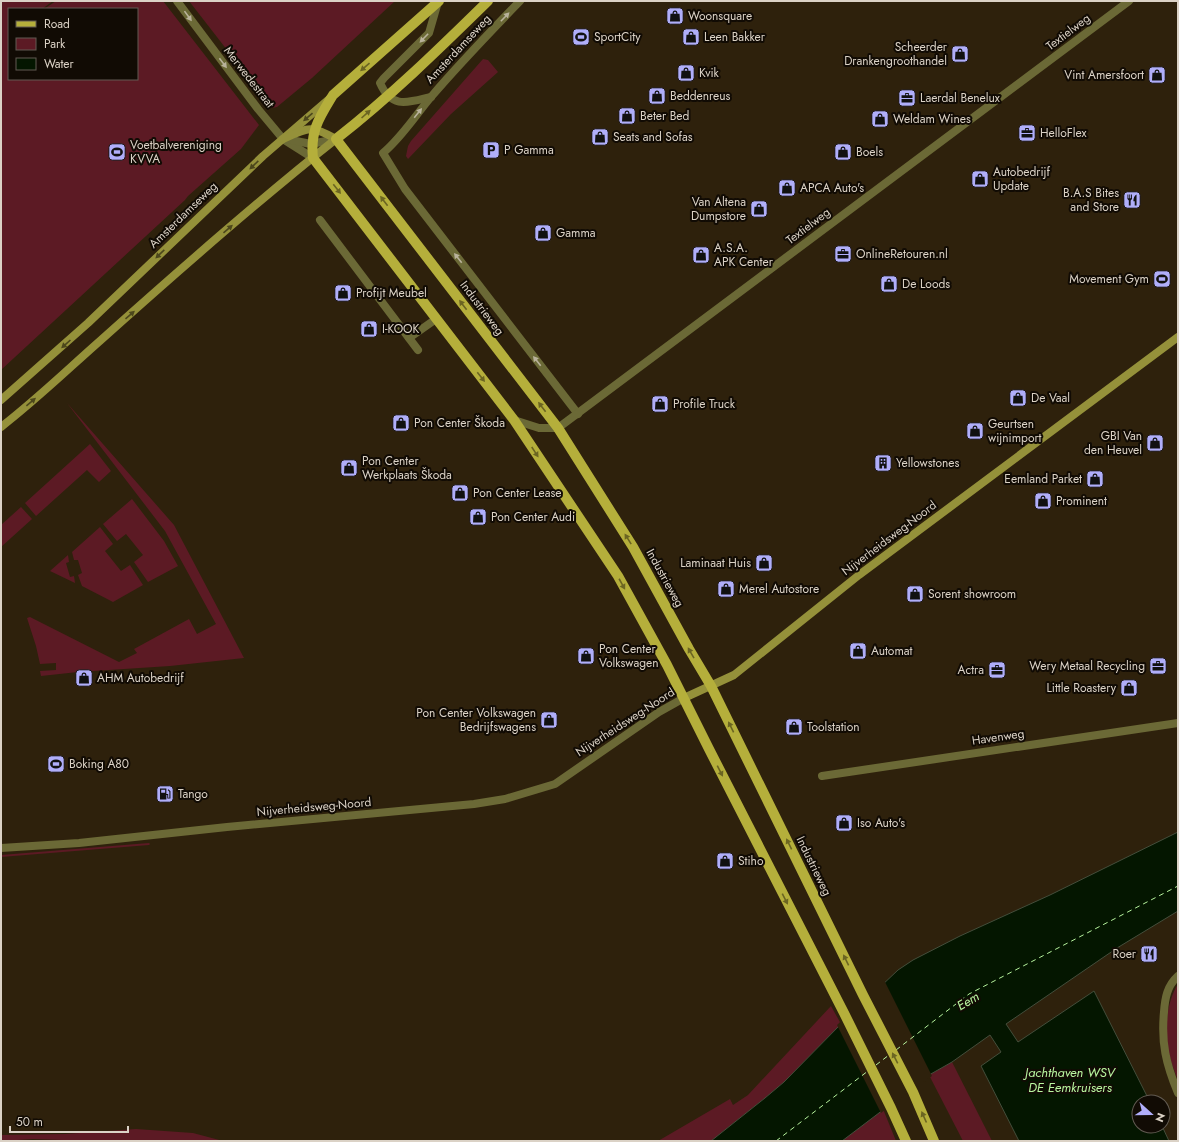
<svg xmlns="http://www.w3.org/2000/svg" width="1179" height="1142" viewBox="0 0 1179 1142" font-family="Jost,sans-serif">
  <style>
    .green { fill: #5c1a24 }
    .water { fill: #041600; stroke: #444e3b }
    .pier { fill: #2e210c }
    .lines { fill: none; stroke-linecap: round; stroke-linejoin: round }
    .ferry { stroke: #b8f59f; stroke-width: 1; stroke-dasharray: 5 4; stroke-linecap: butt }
    .street { stroke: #6b6936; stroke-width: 8 }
    .secondary { stroke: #95913a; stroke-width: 8 }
    .primary { stroke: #b5af3b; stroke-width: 10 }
    .oneway { fill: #b9b29b }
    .oneway2 { fill: #6b6522 }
    .oneway3 { fill: #4c471c }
    .labels { text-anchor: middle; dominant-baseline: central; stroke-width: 4; stroke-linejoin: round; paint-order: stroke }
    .poi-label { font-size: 12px; fill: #dbd2c6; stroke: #110b04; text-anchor: start }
    .street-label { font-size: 12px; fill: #dbd2c6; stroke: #110b04 }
    .water-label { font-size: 13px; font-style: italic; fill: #b8f59f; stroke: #110b04 }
  </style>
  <rect width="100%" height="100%" fill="#2e210c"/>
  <g class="green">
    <polygon points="1,1 53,1 42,9 9,9 9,79 137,79 137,9 44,9 56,1 163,1 259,125 241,149 188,196 185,200 1,370"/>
    <polygon points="189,1 395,1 312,78 277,107 272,108"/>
    <polygon points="483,59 488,60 498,72 451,114 408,159 406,156 408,146 411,141"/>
    <polygon points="67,403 174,525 244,658 170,666 78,672 41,676 40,671 56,670 56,663 40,664 36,646 27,618 30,617 119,662 137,653 134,649 189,619 197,634 216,624 165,531"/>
    <polygon points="90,444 111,471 99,482 87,470 36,516 25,503"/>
    <polygon points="132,499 164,541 178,566 148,582 134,562 143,555 126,534 117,541 103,524"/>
    <polygon points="21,507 32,519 1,547 1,525"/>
    <polygon points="100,527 113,544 105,551 121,571 130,565 143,585 113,602 82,586 78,575 82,573 78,560 74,560 72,552"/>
    <polygon points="68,555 69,562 66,563 70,577 74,576 75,583 50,571"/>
    <polygon points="149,843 150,844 149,845 1,857 1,855"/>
    <path d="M1178,984V1081C1175,1072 1171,1063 1169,1054C1164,1032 1166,1003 1178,984Z"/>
    <polygon points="831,1006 841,1024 784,1082 765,1098 711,1141 658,1141 730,1099 733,1105 748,1095"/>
    <polygon points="952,1062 992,1141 963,1141 929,1075"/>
    <polygon points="883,1109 896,1141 842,1141"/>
    <polygon points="136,1129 193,1133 223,1141 92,1141 33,1139 1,1141 1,1135 65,1134"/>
  </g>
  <polygon class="water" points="1178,832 1178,911 1117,948 1006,1024 1018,1042 1094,991 1150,1102 1139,1102 1139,1126 1162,1126 1169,1141 1019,1141 981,1066 1001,1052 990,1035 952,1062 929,1075 842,1141 711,1141 765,1098 784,1082 841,1024 898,970 913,960 960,936 1050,895"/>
  <polygon class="pier" points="884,980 932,1076 881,1113 837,1025"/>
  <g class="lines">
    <g class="ferry">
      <polyline points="896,1050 969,994 1178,886"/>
      <polyline points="876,1065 889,1055"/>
      <polyline points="776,1141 868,1071"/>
    </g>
    <g class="street">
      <polyline points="177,1 258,109 283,139 313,158"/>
      <path d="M520,1C490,32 459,64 431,97C415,116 402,137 383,153L405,189L578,414"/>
      <path d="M431,97C409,102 392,110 380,83L384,78L429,33L438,2"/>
      <polyline points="286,139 311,144 336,139"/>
      <polyline points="320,220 418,350"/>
      <polyline points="409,338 436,319"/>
      <polyline points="514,420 539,428 558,428 1129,1"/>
      <polyline points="822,776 1178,723"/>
      <polyline points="1,848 79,843 227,827 474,804 505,799 555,784 659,712 684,698"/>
      <path d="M1178,976C1167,986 1165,998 1164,1012C1161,1043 1166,1064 1178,1093"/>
    </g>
    <g class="secondary">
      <polyline points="1,400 88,323 263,156 328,100"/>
      <path d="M1,427C36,400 68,369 101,340C178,271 255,203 336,139C311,125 309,127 283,139"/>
      <polyline points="684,698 734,675 859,575 1178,337"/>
    </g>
    <g class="primary">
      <path d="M439,1L333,95C319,118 310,131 313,158L514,420L618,576L667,665L709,749L844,1013L891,1108L906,1141"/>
      <path d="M488,1C439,49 390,97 336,139L558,428L633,547L689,649L711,686L863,995L913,1092L934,1141"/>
    </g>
  </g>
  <defs><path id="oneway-solid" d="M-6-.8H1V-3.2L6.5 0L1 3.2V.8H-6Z"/></defs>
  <g class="oneway">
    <use href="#oneway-solid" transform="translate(188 16) rotate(54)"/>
    <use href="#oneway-solid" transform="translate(505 17) rotate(-46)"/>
    <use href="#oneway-solid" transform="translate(424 38) rotate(134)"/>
    <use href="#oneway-solid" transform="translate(223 63) rotate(53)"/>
    <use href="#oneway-solid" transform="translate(418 113) rotate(-51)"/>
    <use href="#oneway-solid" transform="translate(458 258) rotate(-128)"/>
    <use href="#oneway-solid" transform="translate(537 361) rotate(-128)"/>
  </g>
  <g class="oneway2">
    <use href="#oneway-solid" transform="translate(365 67) rotate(139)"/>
    <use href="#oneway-solid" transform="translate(366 114) rotate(-42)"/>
    <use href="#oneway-solid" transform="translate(337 189) rotate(52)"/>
    <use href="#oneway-solid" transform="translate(384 201) rotate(-127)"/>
    <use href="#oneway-solid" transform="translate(463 305) rotate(-127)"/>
    <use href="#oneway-solid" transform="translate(481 377) rotate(52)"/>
    <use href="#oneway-solid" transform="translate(542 407) rotate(-127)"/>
    <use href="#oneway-solid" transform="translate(535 452) rotate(57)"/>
    <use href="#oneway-solid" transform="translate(628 539) rotate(-122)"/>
    <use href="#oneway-solid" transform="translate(622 584) rotate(61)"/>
    <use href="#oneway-solid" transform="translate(691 653) rotate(-120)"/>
    <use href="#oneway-solid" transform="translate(731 727) rotate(-116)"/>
    <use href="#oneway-solid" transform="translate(720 771) rotate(63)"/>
    <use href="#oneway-solid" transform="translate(789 844) rotate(-116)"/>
    <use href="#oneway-solid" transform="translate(785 899) rotate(63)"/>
    <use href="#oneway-solid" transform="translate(846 960) rotate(-116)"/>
    <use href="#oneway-solid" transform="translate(895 1058) rotate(-117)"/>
    <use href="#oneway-solid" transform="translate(924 1117) rotate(-114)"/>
  </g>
  <g class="oneway3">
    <use href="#oneway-solid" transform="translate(308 117) rotate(139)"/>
    <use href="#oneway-solid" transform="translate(254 165) rotate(136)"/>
    <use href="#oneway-solid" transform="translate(228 229) rotate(-41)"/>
    <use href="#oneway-solid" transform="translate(160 254) rotate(136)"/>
    <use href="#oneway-solid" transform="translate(130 315) rotate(-41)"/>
    <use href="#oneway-solid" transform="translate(66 344) rotate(138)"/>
    <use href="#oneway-solid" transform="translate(31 402) rotate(-40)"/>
  </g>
  <defs>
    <symbol id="shop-square" viewBox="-11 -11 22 22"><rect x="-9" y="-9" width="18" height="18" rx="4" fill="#b0aefa" stroke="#110b04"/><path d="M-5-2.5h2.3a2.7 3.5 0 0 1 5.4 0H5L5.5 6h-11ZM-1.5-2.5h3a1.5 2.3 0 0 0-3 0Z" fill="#111"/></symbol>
    <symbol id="stadium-square" viewBox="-11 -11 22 22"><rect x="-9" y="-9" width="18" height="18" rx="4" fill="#b0aefa" stroke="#110b04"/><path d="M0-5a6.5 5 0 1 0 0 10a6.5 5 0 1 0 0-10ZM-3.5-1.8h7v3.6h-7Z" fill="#111"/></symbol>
    <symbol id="office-square" viewBox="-11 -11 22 22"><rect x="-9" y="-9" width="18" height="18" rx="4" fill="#b0aefa" stroke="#110b04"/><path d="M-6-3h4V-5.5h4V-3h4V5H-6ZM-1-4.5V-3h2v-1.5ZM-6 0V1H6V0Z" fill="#111"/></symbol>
    <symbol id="parking-square" viewBox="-11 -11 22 22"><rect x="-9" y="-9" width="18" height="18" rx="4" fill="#b0aefa" stroke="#110b04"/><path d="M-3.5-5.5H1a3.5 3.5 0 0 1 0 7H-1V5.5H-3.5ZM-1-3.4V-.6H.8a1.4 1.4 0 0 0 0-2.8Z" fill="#111"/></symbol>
    <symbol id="restaurant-square" viewBox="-11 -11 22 22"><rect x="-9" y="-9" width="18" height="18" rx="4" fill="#b0aefa" stroke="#110b04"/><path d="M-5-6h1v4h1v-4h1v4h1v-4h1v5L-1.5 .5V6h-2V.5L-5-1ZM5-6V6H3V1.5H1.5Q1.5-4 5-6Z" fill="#111"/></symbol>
    <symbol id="building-square" viewBox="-11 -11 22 22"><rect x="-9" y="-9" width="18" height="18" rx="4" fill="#b0aefa" stroke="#110b04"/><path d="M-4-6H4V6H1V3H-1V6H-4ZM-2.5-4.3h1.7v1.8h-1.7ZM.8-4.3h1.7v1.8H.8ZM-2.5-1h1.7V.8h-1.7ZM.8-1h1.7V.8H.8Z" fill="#111"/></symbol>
    <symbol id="fuel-square" viewBox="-11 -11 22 22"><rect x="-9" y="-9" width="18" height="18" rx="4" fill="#b0aefa" stroke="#110b04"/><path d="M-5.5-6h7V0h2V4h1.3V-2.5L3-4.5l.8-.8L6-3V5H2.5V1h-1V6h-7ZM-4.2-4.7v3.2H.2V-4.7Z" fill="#111"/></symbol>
  </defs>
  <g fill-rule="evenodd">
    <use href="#shop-square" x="665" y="6" width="20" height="20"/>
    <use href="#stadium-square" x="571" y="27" width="20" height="20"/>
    <use href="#shop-square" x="681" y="27" width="20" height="20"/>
    <use href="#shop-square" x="950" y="44" width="20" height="20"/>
    <use href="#shop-square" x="676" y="63" width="20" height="20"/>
    <use href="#shop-square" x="1147" y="65" width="20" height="20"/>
    <use href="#shop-square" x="647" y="86" width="20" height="20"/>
    <use href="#office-square" x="897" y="88" width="20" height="20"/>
    <use href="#shop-square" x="617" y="106" width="20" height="20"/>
    <use href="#shop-square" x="870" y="109" width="20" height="20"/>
    <use href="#office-square" x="1017" y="123" width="20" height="20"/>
    <use href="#shop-square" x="590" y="127" width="20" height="20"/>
    <use href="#parking-square" x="481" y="140" width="20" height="20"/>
    <use href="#stadium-square" x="107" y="142" width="20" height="20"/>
    <use href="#shop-square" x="833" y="142" width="20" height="20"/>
    <use href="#shop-square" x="970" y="169" width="20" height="20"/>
    <use href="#shop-square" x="777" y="178" width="20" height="20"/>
    <use href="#restaurant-square" x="1122" y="190" width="20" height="20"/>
    <use href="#shop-square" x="749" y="199" width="20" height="20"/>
    <use href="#shop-square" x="533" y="223" width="20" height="20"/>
    <use href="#office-square" x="833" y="244" width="20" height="20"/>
    <use href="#shop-square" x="691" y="245" width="20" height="20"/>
    <use href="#stadium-square" x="1152" y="269" width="20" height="20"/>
    <use href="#shop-square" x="879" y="274" width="20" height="20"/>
    <use href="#shop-square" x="333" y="283" width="20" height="20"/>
    <use href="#shop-square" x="359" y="319" width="20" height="20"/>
    <use href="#shop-square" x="1008" y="388" width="20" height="20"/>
    <use href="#shop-square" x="650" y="394" width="20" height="20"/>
    <use href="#shop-square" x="391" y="413" width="20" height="20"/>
    <use href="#shop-square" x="965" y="421" width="20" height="20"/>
    <use href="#shop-square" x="1145" y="433" width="20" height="20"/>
    <use href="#building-square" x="873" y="453" width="20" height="20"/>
    <use href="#shop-square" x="339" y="458" width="20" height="20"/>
    <use href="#shop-square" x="1085" y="469" width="20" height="20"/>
    <use href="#shop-square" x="450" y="483" width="20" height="20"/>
    <use href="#shop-square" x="1033" y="491" width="20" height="20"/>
    <use href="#shop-square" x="468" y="507" width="20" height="20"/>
    <use href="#shop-square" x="754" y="553" width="20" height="20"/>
    <use href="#shop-square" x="716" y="579" width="20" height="20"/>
    <use href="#shop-square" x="905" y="584" width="20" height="20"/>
    <use href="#shop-square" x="848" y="641" width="20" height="20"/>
    <use href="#shop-square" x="576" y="646" width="20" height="20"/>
    <use href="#office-square" x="1148" y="656" width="20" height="20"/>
    <use href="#office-square" x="987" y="660" width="20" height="20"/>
    <use href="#shop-square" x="74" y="668" width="20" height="20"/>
    <use href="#shop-square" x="1119" y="678" width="20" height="20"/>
    <use href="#shop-square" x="539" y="710" width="20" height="20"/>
    <use href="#shop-square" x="784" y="717" width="20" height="20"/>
    <use href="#stadium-square" x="46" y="754" width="20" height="20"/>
    <use href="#fuel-square" x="155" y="784" width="20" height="20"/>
    <use href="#shop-square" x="834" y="813" width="20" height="20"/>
    <use href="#shop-square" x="715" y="851" width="20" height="20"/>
    <use href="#restaurant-square" x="1139" y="944" width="20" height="20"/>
  </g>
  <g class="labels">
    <g class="poi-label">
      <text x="688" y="16">Woonsquare</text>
      <text x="594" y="37">SportCity</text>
      <text x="704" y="37">Leen Bakker</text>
      <text x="947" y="47" text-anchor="end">Scheerder<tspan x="947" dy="14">Drankengroothandel</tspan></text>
      <text x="699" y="73">Kvik</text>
      <text x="1144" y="75" text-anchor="end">Vint Amersfoort</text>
      <text x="670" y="96">Beddenreus</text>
      <text x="920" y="98">Laerdal Benelux</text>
      <text x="640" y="116">Beter Bed</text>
      <text x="893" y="119">Weldam Wines</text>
      <text x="1040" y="133">HelloFlex</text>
      <text x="613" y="137">Seats and Sofas</text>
      <text x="130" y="145">Voetbalvereniging<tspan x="130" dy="14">KVVA</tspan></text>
      <text x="504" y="150">P Gamma</text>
      <text x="856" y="152">Boels</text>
      <text x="993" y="172">Autobedrijf<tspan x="993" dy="14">Update</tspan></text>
      <text x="800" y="188">APCA Auto's</text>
      <text x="1119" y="193" text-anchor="end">B.A.S Bites<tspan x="1119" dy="14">and Store</tspan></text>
      <text x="746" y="202" text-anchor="end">Van Altena<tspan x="746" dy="14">Dumpstore</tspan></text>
      <text x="556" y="233">Gamma</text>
      <text x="714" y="248">A.S.A.<tspan x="714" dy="14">APK Center</tspan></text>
      <text x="856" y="254">OnlineRetouren.nl</text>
      <text x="1149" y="279" text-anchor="end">Movement Gym</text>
      <text x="902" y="284">De Loods</text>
      <text x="356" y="293">Profijt Meubel</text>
      <text x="382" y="329">I-KOOK</text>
      <text x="1031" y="398">De Vaal</text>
      <text x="673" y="404">Profile Truck</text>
      <text x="414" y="423">Pon Center Škoda</text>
      <text x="988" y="424">Geurtsen<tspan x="988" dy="14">wijnimport</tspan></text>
      <text x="1142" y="436" text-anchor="end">GBI Van<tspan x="1142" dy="14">den Heuvel</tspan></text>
      <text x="362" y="461">Pon Center<tspan x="362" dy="14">Werkplaats Škoda</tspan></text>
      <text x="896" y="463">Yellowstones</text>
      <text x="1082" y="479" text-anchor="end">Eemland Parket</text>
      <text x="473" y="493">Pon Center Lease</text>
      <text x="1056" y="501">Prominent</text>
      <text x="491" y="517">Pon Center Audi</text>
      <text x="751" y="563" text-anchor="end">Laminaat Huis</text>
      <text x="739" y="589">Merel Autostore</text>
      <text x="928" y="594">Sorent showroom</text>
      <text x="599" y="649">Pon Center<tspan x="599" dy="14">Volkswagen</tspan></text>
      <text x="871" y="651">Automat</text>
      <text x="1145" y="666" text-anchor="end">Wery Metaal Recycling</text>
      <text x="984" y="670" text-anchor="end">Actra</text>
      <text x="97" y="678">AHM Autobedrijf</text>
      <text x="1116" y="688" text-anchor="end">Little Roastery</text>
      <text x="536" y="713" text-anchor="end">Pon Center Volkswagen<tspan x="536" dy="14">Bedrijfswagens</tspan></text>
      <text x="807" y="727">Toolstation</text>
      <text x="69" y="764">Boking A80</text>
      <text x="178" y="794">Tango</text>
      <text x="857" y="823">Iso Auto's</text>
      <text x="738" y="861">Stiho</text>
      <text x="1136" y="954" text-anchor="end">Roer</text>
    </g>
    <g class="street-label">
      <text transform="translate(1068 32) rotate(-37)">Textielweg</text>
      <text transform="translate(458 49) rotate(-47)">Amsterdamseweg</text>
      <text transform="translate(249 77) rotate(52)">Merwedestraat</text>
      <text transform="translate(183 215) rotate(-44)">Amsterdamseweg</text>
      <text transform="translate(808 226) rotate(-37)">Textielweg</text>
      <text transform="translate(482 308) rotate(53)">Industrieweg</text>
      <text transform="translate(889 538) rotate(-37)">Nijverheidsweg-Noord</text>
      <text transform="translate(665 578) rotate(61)">Industrieweg</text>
      <text transform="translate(625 722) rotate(-33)">Nijverheidsweg-Noord</text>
      <text transform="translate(998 737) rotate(-8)">Havenweg</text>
      <text transform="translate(314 807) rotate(-5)">Nijverheidsweg-Noord</text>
      <text transform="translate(814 866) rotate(64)">Industrieweg</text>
    </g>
    <g class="water-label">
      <text transform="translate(968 1001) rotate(-31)">Eem</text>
      <text x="1070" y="1072">Jachthaven WSV<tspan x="1070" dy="15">DE Eemkruisers</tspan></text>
    </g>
  </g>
  <rect width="1179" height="1142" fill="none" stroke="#dbd2c6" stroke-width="4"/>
  <rect x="8" y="8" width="130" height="72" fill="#110b04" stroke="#625b52"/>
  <rect x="16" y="21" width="20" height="6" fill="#b5af3b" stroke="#625b52"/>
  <text x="44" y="28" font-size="12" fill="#dbd2c6">Road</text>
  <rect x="16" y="38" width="20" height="12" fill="#5c1a24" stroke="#625b52"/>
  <text x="44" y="48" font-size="12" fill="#dbd2c6">Park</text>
  <rect x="16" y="58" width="20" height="12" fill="#041600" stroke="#625b52"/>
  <text x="44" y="68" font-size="12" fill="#dbd2c6">Water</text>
  <g transform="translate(1151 1114) rotate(111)"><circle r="19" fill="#110b04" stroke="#625b52"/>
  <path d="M0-3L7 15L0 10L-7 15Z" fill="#b0aefa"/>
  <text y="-6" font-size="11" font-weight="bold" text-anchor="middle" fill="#dbd2c6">N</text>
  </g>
  <path d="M10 1126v6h118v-6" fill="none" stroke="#dbd2c6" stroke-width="2"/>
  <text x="16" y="1126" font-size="12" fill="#dbd2c6" stroke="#110b04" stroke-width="3" paint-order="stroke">50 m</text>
</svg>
